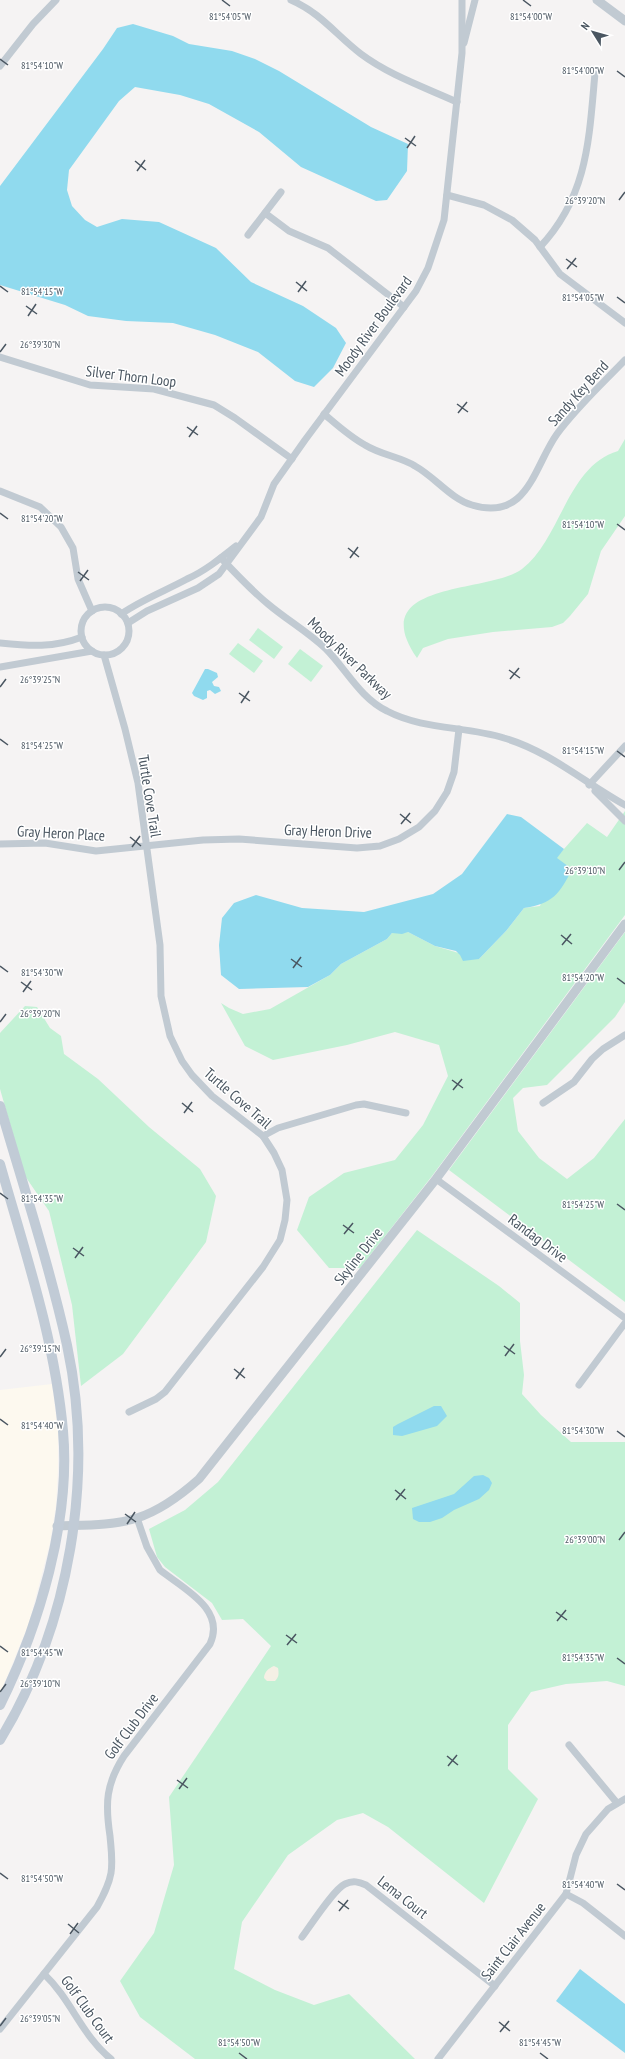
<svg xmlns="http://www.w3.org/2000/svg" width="625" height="2059" viewBox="0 0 625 2059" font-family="'PT Sans Narrow',sans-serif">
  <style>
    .commercial { fill: #fdf9ef }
    .green { fill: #c3f1d5 }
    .sand { fill: #f5f0e5 }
    .water { fill: #90daee }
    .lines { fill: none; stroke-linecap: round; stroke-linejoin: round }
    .minor { stroke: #c1cad2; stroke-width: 7 }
    .tertiary { stroke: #c1cad2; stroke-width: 9 }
    .secondary { stroke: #c1cbd6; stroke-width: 10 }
    .ticks { fill: none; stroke: #4a5661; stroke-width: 1.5 }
    .labels { text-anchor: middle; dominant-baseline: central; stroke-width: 3; stroke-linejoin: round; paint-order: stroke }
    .street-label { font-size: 15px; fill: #4a5661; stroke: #fff }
    .ticks-label { font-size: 10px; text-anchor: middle; fill: #4a5661; stroke: #fff; stroke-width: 3; stroke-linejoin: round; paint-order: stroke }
  </style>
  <rect width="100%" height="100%" fill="#f5f3f3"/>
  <polygon class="commercial" points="52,1384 58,1432 58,1470 56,1505 50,1543 29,1623 0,1694 0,1390"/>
  <g class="green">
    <path d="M625,439V516L601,551L588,594L570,616L563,623L552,627L493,632L448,639L423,648L417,658C363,580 489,594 522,569C561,539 567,466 618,451Z"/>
    <polygon points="258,628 283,647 274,659 249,640"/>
    <polygon points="238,643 263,661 254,673 229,654"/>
    <polygon points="300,649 323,666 311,682 288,664"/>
    <polygon points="625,811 625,915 432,1176 360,1268 329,1268 297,1230 309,1197 344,1173 395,1160 423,1125 448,1076 439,1045 395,1032 347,1045 273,1060 245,1046 221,1003 229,1008 243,1014 270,1009 330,975 341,964 387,939 392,933 408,932 435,946 479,959 506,931 524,908 540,906 556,858 587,823 607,837"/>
    <polygon points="625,932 625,1002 615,1017 547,1085 523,1088 513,1098 518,1131 539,1158 567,1179 594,1158 625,1119 625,1302 449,1170"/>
    <polygon points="25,1006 37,1007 50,1028 61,1036 64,1054 98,1079 149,1127 200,1169 216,1196 206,1242 123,1354 81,1386 72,1305 49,1211 25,1176 0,1089 0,1033"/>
    <polygon points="417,1230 499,1286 520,1303 520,1341 524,1375 522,1394 541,1415 571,1442 625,1442 625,1686 607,1681 566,1684 531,1692 508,1725 508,1769 538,1799 484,1903 388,1827 363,1813 337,1820 288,1855 242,1922 234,1969 275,1990 314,2005 349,1994 415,2059 195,2059 140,2017 120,1981 154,1933 174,1865 169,1797 271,1646 243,1619 222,1620 212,1603 165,1567 157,1557 149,1529 185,1510 218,1482"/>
  </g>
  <path class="sand" d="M274,1666L278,1668C279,1673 279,1677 275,1681H267L264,1678C264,1672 269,1668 274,1666Z"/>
  <g class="water">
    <polygon points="133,24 173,36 189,44 232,51 255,59 279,71 371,127 408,144 407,171 387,200 376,201 301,167 259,132 209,104 180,95 135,87 119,101 69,170 67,190 72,206 85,220 97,227 122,219 159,222 216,248 251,282 303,306 336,328 346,343 333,368 314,387 295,381 258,352 215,335 173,323 126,321 88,316 65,305 0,285 0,186 103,49 117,28"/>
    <polygon points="205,669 208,669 217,673 218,677 212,682 214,686 219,687 221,691 215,694 210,690 207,691 207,698 203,700 194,696 192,693"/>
    <path d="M507,814L521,817L564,849L557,858L572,869C560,894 552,904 524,908L506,931L479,959L463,961L460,955L456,951L435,946L408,932L402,934L392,933L387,939L341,964L330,975L308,987L239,989L221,975L219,945L222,918L234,903L256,895L302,908L364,912L433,894L462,874Z"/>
    <polygon points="434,1406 441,1406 447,1416 437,1426 402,1436 393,1435 393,1427 398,1424"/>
    <polygon points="483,1475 489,1478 492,1483 489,1490 479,1499 454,1510 442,1518 430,1522 419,1522 413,1519 412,1508 454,1494 474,1476"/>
    <polygon points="580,1969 625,2004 625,2053 556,2001"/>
  </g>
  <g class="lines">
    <g class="minor">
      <path d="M291,0C321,13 336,35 361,54C389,75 424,87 457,102"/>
      <polyline points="464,43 475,0"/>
      <polyline points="0,66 33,24 56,0"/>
      <polyline points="447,195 484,205 512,220 535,240 560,274 625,323"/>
      <polyline points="265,213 289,231 328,248 404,307"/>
      <polyline points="248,235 281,192"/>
      <path d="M540,247C588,196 589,139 595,73"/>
      <polyline points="0,357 90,385 154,389 214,405 235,418 292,459"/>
      <path d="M324,414C337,425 350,437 365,445C381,455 401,457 415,466C435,477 451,499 472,505C528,522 534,466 557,434C577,407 602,384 625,360"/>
      <polyline points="0,491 40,507 61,527 73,548 78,579 92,611"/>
      <path d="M221,558C236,574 251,590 268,604C287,620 308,632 326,649C346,669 360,698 387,711C423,730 466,726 504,738C549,751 585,783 625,805"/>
      <circle cx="105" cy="631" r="24"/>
      <path d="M121,614C143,599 165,591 187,579C205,571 221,558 236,546"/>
      <polyline points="128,623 147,611 198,588 219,574 261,517 274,484 305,440 416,291 428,268 444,220 462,53 462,0"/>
      <path d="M0,643C29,646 54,648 82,637"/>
      <polyline points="104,655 125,729 138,783 160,945 161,996 170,1036 182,1061 192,1075 212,1096 263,1136 274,1153 282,1170 287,1200 285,1220 280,1240 263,1267 165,1392 156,1399 129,1412"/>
      <polyline points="0,667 92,651"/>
      <polyline points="589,785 625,746"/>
      <polyline points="595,791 625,821"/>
      <polyline points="0,844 45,843 96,851 203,840 239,839 357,848 380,846 399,839 419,827 435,811 447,792 454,772 459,729"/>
      <polyline points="543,1103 574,1082 592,1059 603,1049 625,1035"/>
      <polyline points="263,1136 278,1128 356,1105 364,1104 406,1113"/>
      <polyline points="436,1179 625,1318"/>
      <polyline points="579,1385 625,1323"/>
      <polyline points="569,1745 617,1803"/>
      <polyline points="566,1894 583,1903 625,1936"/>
      <path d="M302,1937C311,1925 334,1889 345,1884C353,1880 359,1882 366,1885L495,1986"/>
      <path d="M44,1974C71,1999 82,2036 111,2059"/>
      <path d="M0,2029L97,1907C103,1896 109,1885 111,1873C113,1860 111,1848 110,1836C105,1803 106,1784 124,1756L210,1644C226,1609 184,1589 160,1570L147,1547L137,1518"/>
      <polyline points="438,2059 566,1894 576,1855 586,1834 608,1809 625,1799"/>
    </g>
    <g class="tertiary">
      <polyline points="597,0 625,21"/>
      <path d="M57,1526C83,1525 112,1526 137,1518C159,1511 181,1495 199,1479L436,1179L625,924"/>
    </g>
    <g class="secondary">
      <path d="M0,1106C23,1185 49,1264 67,1345C95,1476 70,1625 0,1740"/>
      <path d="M0,1164C25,1252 55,1340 63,1431C71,1520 39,1626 0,1705"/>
    </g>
  </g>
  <path class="ticks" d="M222,0L230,6M523,0L531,6M0,59L8,65M617,71L625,77M405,138L416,146M407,148L415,136M135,161L146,170M137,171L145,160M619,200L625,192M566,259L577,267M567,269L576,258M296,282L307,291M0,286L8,292M298,292L306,281M617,297L625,303M26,306L37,314M28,316L36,304M0,352L6,344M457,404L468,412M458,413L467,402M187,427L198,435M189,437L197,426M0,513L8,519M617,524L625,530M348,548L359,557M350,558L358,547M78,572L89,580M80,581L88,570M509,670L520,678M510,679L519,668M0,687L6,679M239,693L250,701M241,703L249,691M0,739L8,745M617,751L625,757M400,814L411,823M401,824L410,813M130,837L141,846M132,847L140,836M619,870L625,862M561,935L572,944M562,945L571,934M291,959L302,967M0,966L8,972M293,968L301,957M617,978L625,984M21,982L32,990M23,992L31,981M0,1022L6,1014M452,1080L463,1088M453,1090L462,1079M182,1103L193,1112M184,1113L192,1102M0,1193L8,1199M617,1204L625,1210M343,1225L354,1233M344,1234L353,1223M73,1248L84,1256M75,1258L83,1247M504,1346L515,1354M505,1356L514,1344M0,1357L6,1349M234,1369L245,1378M236,1379L244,1368M0,1419L8,1425M617,1431L625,1437M395,1490L406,1499M396,1500L405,1489M125,1514L136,1522M127,1524L135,1512M619,1540L625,1532M556,1612L567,1620M557,1621L566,1610M286,1635L297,1643M287,1645L296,1634M0,1646L8,1652M617,1658L625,1664M0,1692L6,1684M447,1756L458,1765M448,1766L457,1755M177,1780L188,1788M179,1789L187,1778M0,1873L8,1879M617,1884L625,1890M338,1901L349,1909M339,1911L348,1900M68,1924L79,1933M70,1934L78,1923M499,2022L510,2031M0,2026L6,2018M500,2032L509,2021M239,2053L247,2059M540,2053L548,2059"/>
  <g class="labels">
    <g class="street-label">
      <text transform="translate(373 326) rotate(-54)">Moody River Boulevard</text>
      <text transform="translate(131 376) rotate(7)">Silver Thorn Loop</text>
      <text transform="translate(578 393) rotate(-48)">Sandy Key Bend</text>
      <text transform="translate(350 658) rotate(44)">Moody River Parkway</text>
      <text transform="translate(150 796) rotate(81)">Turtle Cove Trail</text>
      <text transform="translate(328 831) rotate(2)">Gray Heron Drive</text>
      <text transform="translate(61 833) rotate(3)">Gray Heron Place</text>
      <text transform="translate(238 1098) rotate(41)">Turtle Cove Trail</text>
      <text transform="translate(538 1238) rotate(37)">Randag Drive</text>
      <text transform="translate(358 1256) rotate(-52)">Skyline Drive</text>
      <text transform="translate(131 1726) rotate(-53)">Golf Club Drive</text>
      <text transform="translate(403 1897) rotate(38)">Lema Court</text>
      <text transform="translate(513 1941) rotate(-52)">Saint Clair Avenue</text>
      <text transform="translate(88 2009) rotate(54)">Golf Club Court</text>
    </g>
  </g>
  <g class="ticks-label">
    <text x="230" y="20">81°54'05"W</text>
    <text x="531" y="20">81°54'00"W</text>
    <text x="42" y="69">81°54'10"W</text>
    <text x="583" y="74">81°54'00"W</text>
    <text x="585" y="204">26°39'20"N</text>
    <text x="42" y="295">81°54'15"W</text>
    <text x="583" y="301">81°54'05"W</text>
    <text x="40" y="348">26°39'30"N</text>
    <text x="42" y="522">81°54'20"W</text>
    <text x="583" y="528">81°54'10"W</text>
    <text x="40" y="683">26°39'25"N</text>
    <text x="42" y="749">81°54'25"W</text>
    <text x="583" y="754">81°54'15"W</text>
    <text x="585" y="874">26°39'10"N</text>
    <text x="42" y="976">81°54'30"W</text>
    <text x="583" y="981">81°54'20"W</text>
    <text x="40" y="1017">26°39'20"N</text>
    <text x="42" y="1202">81°54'35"W</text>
    <text x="583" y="1208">81°54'25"W</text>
    <text x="40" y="1352">26°39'15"N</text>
    <text x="42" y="1429">81°54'40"W</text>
    <text x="583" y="1434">81°54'30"W</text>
    <text x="585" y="1543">26°39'00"N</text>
    <text x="42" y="1656">81°54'45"W</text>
    <text x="583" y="1661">81°54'35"W</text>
    <text x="40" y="1687">26°39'10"N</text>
    <text x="42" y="1882">81°54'50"W</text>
    <text x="583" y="1888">81°54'40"W</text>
    <text x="40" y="2022">26°39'05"N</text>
    <text x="239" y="2046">81°54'50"W</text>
    <text x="540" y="2046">81°54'45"W</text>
  </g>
  <g transform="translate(593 32) rotate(307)" stroke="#ffffff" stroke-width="3" paint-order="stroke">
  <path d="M0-3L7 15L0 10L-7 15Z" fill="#4a5661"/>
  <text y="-6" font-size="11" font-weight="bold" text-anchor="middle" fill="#4a5661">N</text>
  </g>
</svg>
